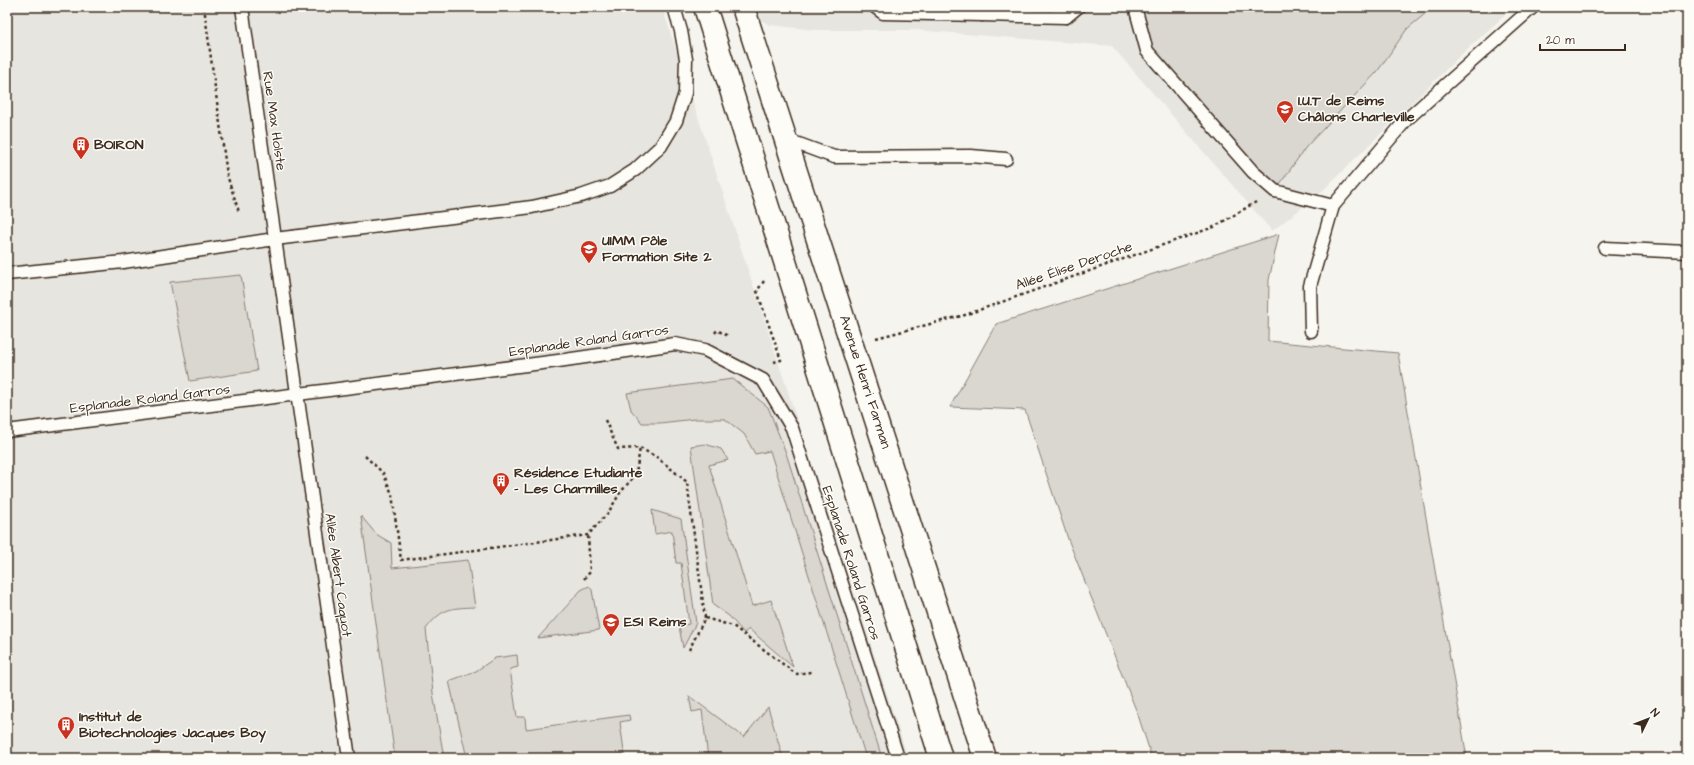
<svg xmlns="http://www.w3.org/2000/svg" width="1694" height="765" viewBox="0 0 1694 765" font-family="'Architects Daughter',sans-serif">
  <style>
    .built { fill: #e7e5df }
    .green { fill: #dad6d0; stroke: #8a8077 }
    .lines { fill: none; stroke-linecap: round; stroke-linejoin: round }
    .service-casing { stroke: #3b2a1e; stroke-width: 15 }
    .primary-casing { stroke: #3b2a1e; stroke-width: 25 }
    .path { stroke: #3b2a1e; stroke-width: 2.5; stroke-dasharray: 3 3; stroke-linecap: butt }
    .service { stroke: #fdfcf7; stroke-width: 12 }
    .primary { stroke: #fdfcf7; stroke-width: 22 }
    .labels { text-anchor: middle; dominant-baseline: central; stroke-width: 3; stroke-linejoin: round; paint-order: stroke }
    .poi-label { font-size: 14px; font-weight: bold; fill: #3b2a1e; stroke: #fdfcf7; text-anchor: start }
    .street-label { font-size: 14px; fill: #3b2a1e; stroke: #fdfcf7 }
  </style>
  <rect width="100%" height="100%" fill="#f5f4ee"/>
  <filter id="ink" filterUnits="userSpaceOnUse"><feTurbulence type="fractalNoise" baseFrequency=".025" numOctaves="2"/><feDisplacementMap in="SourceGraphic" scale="8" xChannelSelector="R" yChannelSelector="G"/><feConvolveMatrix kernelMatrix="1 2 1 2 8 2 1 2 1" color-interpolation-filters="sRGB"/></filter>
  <g filter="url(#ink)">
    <g class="built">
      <polygon points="7,7 662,7 908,758 7,758"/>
      <polygon points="743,7 1514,7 1463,53 1317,196 1272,231 1112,46 915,30 816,30 770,25 745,12"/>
    </g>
    <g class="green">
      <polygon points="1135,7 1433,7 1407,29 1377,72 1306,147 1275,191 1147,51"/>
      <polygon points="1279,234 1269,280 1268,341 1398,353 1467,758 1152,758 1138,715 1068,539 1025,410 950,407 996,324"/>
      <polygon points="241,275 257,371 190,381 170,282"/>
      <polygon points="733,379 768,407 786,453 882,758 866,758 770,451 755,454 744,434 725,419 695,419 660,423 642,423 631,410 627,393"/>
      <polygon points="705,444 721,449 728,460 709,465 752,606 771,600 793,667 749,629 744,633 729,616 713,605 691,446"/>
      <polygon points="652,510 681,519 696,623 683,648 679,626 689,624 681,563 676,563 672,531 655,534"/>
      <path d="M361,516L376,534L391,543L392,568L468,560L475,607C450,608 442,608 426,629L433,693L444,758H395Z"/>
      <polygon points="589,586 592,590 599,630 538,638 581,590"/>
      <polygon points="517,655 518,667 510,669 517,717 525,717 526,729 629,715 630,720 620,722 625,758 467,758 449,681 476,671 495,658"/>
      <polygon points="689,696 744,737 768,707 783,758 708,758 702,710 692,712"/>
    </g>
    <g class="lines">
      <defs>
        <g id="service">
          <polyline points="242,7 349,758"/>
          <polyline points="875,7 883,13 982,15"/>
          <polyline points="1057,7 1066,17 1078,7"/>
          <polyline points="1135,7 1147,51 1253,172 1275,191 1333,206"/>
          <polyline points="977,9 982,15 1066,17"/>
          <polyline points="785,139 834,157 971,156 1006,159"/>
          <polyline points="1605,248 1687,252"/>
          <polyline points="7,274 123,262 275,239 532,207 581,196 610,186 635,170 661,146 676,121 685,93 686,59 681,31 674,7"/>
          <polyline points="1311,331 1310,286 1333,206 1406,120 1533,7"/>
          <polyline points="7,431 558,361 675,344 705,350 763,380 792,428 898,758"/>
        </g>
        <g id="primary">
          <polyline points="705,7 941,758"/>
          <polyline points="743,7 985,758"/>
        </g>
      </defs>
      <use href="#service" class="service-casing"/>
      <use href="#primary" class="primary-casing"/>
      <g class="path">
        <polyline points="204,7 227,175 239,212"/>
        <polyline points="764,281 757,291 781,360 774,362"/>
        <polyline points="715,333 717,330 728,336"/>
        <polyline points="876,338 965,315 1214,227 1256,202"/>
        <polyline points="605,420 618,449 640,448 658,458 687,482 705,618 688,652"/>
        <polyline points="365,456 383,473 392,494 401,560 588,535 608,513 620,493 636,474 640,448"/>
        <polyline points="584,579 590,572 588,535"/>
        <polyline points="705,618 733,626 796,674 811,672"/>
      </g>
      <use href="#service" class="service"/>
      <use href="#primary" class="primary"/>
    </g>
  </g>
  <defs>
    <symbol id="university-pin" viewBox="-11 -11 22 30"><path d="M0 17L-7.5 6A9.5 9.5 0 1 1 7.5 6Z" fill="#c8321e" stroke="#fdfcf7"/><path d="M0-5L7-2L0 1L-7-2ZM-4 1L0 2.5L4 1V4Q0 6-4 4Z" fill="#fff"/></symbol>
    <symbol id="building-pin" viewBox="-11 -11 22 30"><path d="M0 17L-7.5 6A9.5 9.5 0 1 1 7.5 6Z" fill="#c8321e" stroke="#fdfcf7"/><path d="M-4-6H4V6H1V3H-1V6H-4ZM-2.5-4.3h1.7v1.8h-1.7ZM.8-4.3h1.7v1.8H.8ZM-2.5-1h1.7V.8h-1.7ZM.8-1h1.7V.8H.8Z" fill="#fff"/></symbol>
  </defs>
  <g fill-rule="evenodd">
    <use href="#university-pin" x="1275" y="99" width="20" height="27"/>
    <use href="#building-pin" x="71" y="135" width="20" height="27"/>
    <use href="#university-pin" x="579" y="239" width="20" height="27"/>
    <use href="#building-pin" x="491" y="471" width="20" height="27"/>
    <use href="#university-pin" x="601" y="612" width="20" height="27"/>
    <use href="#building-pin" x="56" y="715" width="20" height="27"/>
  </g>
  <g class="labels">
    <g class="poi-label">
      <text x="1298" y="101">I.U.T de Reims<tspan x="1298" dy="16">Châlons Charleville</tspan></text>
      <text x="94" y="145">BOIRON</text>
      <text x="602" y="241">UIMM Pôle<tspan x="602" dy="16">Formation Site 2</tspan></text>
      <text x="514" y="473">Résidence Etudiante<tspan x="514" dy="16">- Les Charmilles</tspan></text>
      <text x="624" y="622">ESI Reims</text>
      <text x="79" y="717">Institut de<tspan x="79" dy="16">Biotechnologies Jacques Boy</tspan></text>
    </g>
    <g class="street-label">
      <text transform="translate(274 121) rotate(82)">Rue Max Holste</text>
      <text transform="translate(1074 266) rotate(-19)">Allée Élise Deroche</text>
      <text transform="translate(589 341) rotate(-8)">Esplanade Roland Garros</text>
      <text transform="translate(865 382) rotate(72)">Avenue Henri Farman</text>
      <text transform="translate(150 399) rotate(-7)">Esplanade Roland Garros</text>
      <text transform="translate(851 563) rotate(72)">Esplanade Roland Garros</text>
      <text transform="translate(338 575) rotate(82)">Allée Albert Caquot</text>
    </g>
  </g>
  <rect width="1694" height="765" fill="none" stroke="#fdfcf7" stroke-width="24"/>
  <rect x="12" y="12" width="1670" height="741" fill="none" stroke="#3b2a1e" stroke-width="1.5" filter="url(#ink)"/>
  <g transform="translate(1648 719) rotate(47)" stroke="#fdfcf7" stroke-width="3" paint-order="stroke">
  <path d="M0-3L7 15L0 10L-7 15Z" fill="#3b2a1e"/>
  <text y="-6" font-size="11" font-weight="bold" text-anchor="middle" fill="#3b2a1e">N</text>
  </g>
  <path d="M1540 44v6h85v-6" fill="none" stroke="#3b2a1e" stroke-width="2"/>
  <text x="1546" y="44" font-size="12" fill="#3b2a1e" stroke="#fdfcf7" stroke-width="3" paint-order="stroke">20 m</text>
</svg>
